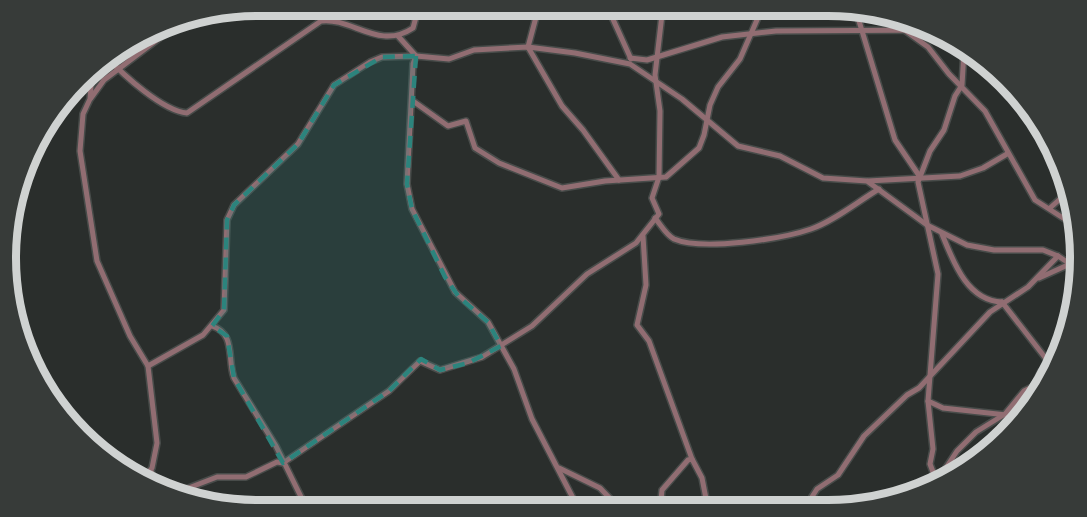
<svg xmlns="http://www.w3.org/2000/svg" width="1087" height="517" viewBox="0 0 1087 517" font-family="'DM Sans',sans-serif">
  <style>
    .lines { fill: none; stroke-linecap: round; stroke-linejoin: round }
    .minor-casing { stroke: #484c4a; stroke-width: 8 }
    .minor { stroke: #916d72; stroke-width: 5 }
    .marked { fill: #2c847d; fill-opacity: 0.2; stroke: #2c847d; stroke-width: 4.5; stroke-dasharray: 12 8; stroke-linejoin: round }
    .rim { fill: none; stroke: #cfd2d1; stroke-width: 8 }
  </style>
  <rect width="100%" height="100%" fill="#2a2e2c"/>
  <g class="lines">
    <defs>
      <g id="minor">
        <polyline points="607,6 631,59"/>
        <polyline points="856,11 895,140 920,177"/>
        <polyline points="896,19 903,29 928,47 949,74 985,111 1035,200 1074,225"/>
        <polyline points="398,36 416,56"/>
        <polyline points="528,47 562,106 583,130 619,180"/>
        <polyline points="528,47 539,6"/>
        <polyline points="416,56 413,64 407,184 412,209 455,292 488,322 514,369 532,419 574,500 577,510"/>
        <path d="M107,57C123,75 163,111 187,113L321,21C352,17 379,51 413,28L419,6"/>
        <polyline points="630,58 647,60 722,37 776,31 933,30"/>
        <polyline points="92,73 90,99 83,114 80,151 97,261 130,336 148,366 157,443 152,468 143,479"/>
        <polyline points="91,98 104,80 186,18"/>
        <polyline points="413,101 448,126 466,121 475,148 499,163 562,188 605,181 666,177 699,148 704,135 710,105 718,87 740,59 763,6"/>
        <polyline points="868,181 960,176 983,168 1007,154"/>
        <polyline points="1050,208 1060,199 1066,185"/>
        <path d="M655,218C661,225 666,235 674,239C702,251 782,239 811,229C834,221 857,202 879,189"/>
        <path d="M942,234C953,261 967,301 1002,302"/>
        <polyline points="643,236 646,285 637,325 649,341 692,459 688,460 662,490 660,510"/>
        <polyline points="1039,278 1070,264"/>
        <polyline points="1002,302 1054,369"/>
        <path d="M212,326C236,334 227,358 234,378L276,446L308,511"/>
        <polyline points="148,366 203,335 224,310 227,220 234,205 298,144 334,85 370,62 382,57 416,56 449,59 474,50 528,47 575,53 630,64 682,99 738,146 780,156 823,178 867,181 927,225 967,245 994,250 1043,250 1058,256 1079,270"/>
        <polyline points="928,401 943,408 1024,417"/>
        <polyline points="692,459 702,478 708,509"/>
        <polyline points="559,468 600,488 621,510"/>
        <polyline points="151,471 156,488"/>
        <polyline points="938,480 957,451 976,432 1005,414 1024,391 1034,386 1041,371 1055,367"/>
        <polyline points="938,485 930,464 933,449 928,401 938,274 918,182 930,151 944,130 955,96 962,85 964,51"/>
        <polyline points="173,494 217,477 246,477 277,462 283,463 389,391 420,361 440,370 482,357 532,326 587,274 636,243 659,214 652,198 659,177 660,111 655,75 663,6"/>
        <polyline points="808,509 808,503 817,489 838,475 864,436 907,395 919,388 990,312 1028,287 1058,256"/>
      </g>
    </defs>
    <use href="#minor" class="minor-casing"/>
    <use href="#minor" class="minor"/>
  </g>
  <path class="marked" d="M416,56L407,184L412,209L445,277L459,297L488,322L501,346L468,363L440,370L421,359L389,391L283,463L234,378L227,336L212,326L224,310L227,220L234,205L298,144L334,85L382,57Z"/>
  <path d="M0 0H1087V517H0ZM258 16H828A242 242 0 0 1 1070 258V258A242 242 0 0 1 828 500H258A242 242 0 0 1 16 258V258A242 242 0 0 1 258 16Z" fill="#373b39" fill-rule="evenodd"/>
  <path class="rim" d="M258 16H828A242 242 0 0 1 1070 258V258A242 242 0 0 1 828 500H258A242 242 0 0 1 16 258V258A242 242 0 0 1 258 16Z"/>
</svg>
